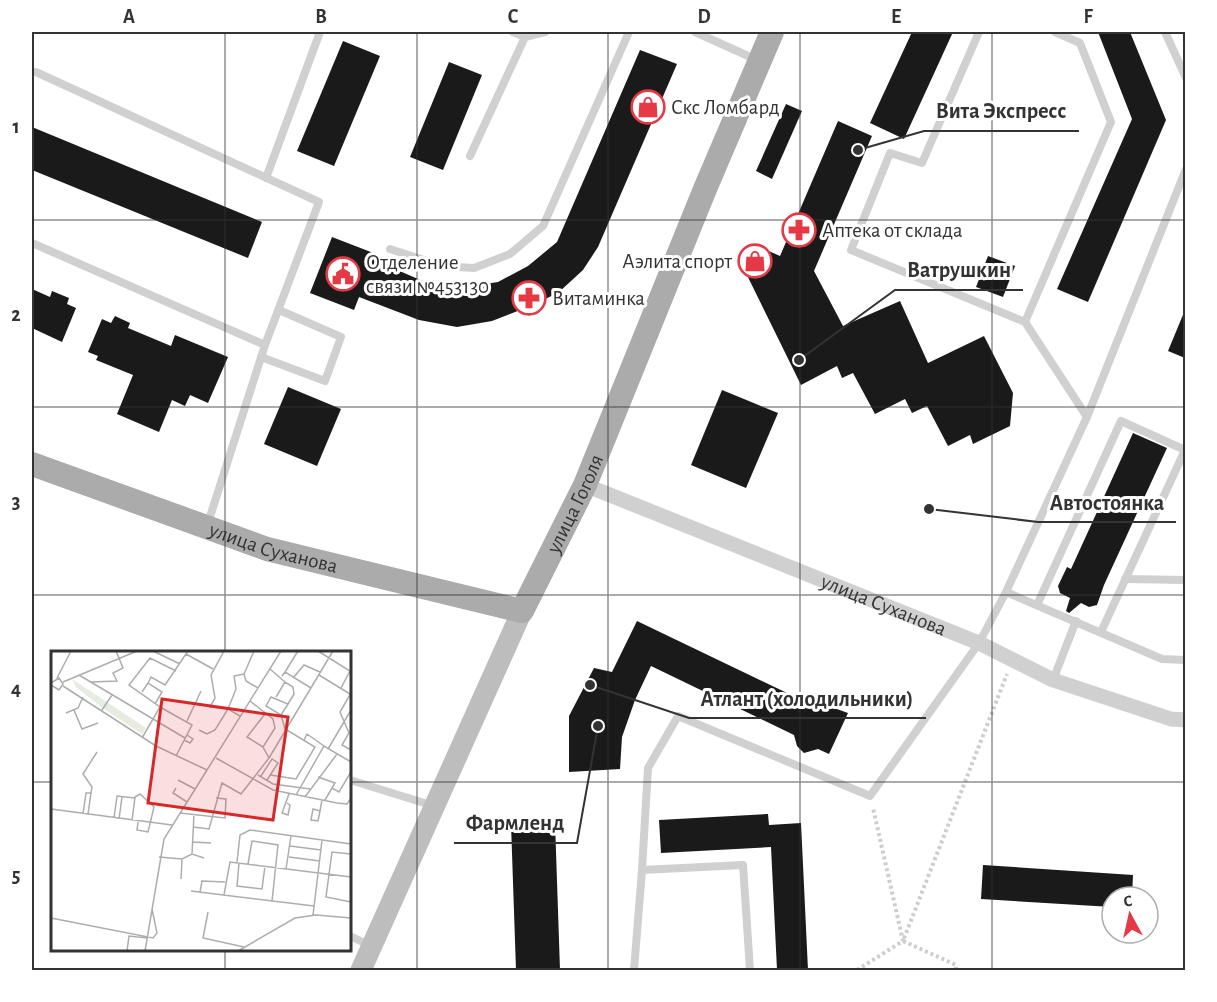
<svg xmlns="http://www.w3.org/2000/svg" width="1217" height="1002" viewBox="0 0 1217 1002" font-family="'Alegreya Sans',sans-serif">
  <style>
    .building { fill: #1a1a1a }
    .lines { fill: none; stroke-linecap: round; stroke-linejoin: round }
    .path { stroke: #cdcdcd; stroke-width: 4; stroke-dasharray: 3 3; stroke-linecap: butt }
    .lane { stroke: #d0d0d0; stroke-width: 8 }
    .street { stroke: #d0d0d0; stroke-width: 15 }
    .secondary { stroke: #bdbdbd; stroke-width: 21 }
    .primary { stroke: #ababab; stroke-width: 24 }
    .grid { fill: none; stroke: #333; stroke-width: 1.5; stroke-opacity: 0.55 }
    .labels { text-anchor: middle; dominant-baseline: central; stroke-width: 6; stroke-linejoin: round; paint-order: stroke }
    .poi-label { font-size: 21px; fill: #333; stroke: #fff; text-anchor: start }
    .street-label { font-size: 21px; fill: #333; stroke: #fff }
    .inset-road { fill: none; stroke: #adadad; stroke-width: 1.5 }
    .view { fill: #d62828; fill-opacity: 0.15; stroke: #d62828; stroke-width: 3 }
    .inset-edge { fill: none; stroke: #333; stroke-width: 3 }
    .leader { fill: none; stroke: #333; stroke-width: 2 }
    .callout-dot { fill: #333; stroke: #fff; stroke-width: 2 }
    .callout-label { font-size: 22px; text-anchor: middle; font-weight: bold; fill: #333; stroke: #fff; stroke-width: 6; stroke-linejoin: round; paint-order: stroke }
    .neatline { fill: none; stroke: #333; stroke-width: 2 }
    .grid-label { font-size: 20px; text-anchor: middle; font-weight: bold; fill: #333 }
  </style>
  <rect width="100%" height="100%" fill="#fff"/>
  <g class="building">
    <polygon points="912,32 953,32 904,139 870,123"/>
    <polygon points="1098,32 1130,32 1166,120 1088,302 1057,289 1132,119"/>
    <polygon points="343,41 380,56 334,166 297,151"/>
    <polygon points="640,50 677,64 598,247 583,270 558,293 528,307 492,321 457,327 419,320 359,297 354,310 310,293 332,237 376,254 374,260 439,288 465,287 498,282 528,266 557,242"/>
    <polygon points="449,62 482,75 443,170 410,157"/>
    <polygon points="786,104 802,111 772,179 756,171"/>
    <polygon points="838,121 872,136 814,271 843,326 900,301 928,363 984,336 1013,393 1010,426 973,444 970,435 948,446 927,406 912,413 905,399 875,414 853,373 842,378 837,366 801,385 743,267 753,244 780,256"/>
    <polygon points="32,127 262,222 248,258 32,170"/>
    <polygon points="988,256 1015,266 1003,297 976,287"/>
    <polygon points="32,289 50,297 52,291 69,298 67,304 76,308 62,342 32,328"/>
    <polygon points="1185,310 1185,358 1168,351"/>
    <polygon points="115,316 130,323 128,328 171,346 175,335 228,357 208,403 190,395 185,406 172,400 159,432 117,414 133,375 96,360 98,356 88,352 102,319 111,323"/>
    <polygon points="288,387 341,409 317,466 264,444"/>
    <polygon points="722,390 778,413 746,488 691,465"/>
    <polygon points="1133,433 1167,448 1104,585 1097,605 1089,607 1081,603 1069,613 1066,611 1070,598 1060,593 1058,586 1067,567 1071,569"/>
    <polygon points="637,621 808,703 819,696 832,696 834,708 848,713 829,754 818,749 804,753 797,746 794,735 651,666 635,700 622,737 620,769 569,772 569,716 594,668 612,672"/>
    <polygon points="768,814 769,825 801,823 808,970 777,970 771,847 661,853 659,820"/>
    <polygon points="555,822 560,970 516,970 511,824"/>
    <polygon points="983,865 1133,875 1132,897 1112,897 1112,907 981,899"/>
  </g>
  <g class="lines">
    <g class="path">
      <polyline points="857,970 903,941 873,808"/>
      <polyline points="956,970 956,965 903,941 1007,674"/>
    </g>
    <g class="lane">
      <polyline points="513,32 525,37 545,32"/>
      <polyline points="695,32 757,60"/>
      <polyline points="979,32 922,163 890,153 851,250 1025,322"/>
      <polyline points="1165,32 1186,78"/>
      <polyline points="32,72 36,72 319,202 265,345 207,526"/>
      <polyline points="470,156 525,37"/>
      <polyline points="266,178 320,32"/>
      <polyline points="32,243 265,345"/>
      <polyline points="390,249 442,266 474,268 510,254 543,226 629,32"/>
      <polyline points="261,357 325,381 341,337 279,310"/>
      <polyline points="1087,417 1186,169"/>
      <polyline points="1125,579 1186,580"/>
      <polyline points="1006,592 1162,659 1186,660"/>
      <polyline points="1037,605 1121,421 1185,450 1101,632"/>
      <polyline points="1053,680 1076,621"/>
      <polyline points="350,780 434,806"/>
      <polyline points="642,870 743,865 750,970"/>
      <polyline points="350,936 371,946"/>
      <polyline points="634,970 642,870 648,768 678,716 870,796 979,643 1006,592 1087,417 1025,322 1111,122 1080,43 1055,32"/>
    </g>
    <path class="street" id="s1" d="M585,485L979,643L1053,680L1171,719L1186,720"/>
    <polyline class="secondary" points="361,970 522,611"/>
    <path class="primary" id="s2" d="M32,464L267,549L522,611L585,485L705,189L772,32"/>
  </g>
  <path class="grid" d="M225,32V652M417,32V970M608,32V970M800,32V970M992,32V970M32,220H1186M32,407H1186M32,595H1186M32,782H52M350,782H1186M225,950V970"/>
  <defs>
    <symbol id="shop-ring" viewBox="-11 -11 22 22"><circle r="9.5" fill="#fff" stroke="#e63946" stroke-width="1.5"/><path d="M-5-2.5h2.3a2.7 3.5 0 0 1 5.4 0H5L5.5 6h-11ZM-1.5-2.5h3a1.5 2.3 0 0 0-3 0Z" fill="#e63946"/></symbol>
    <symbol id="pharmacy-ring" viewBox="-11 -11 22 22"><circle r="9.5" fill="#fff" stroke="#e63946" stroke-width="1.5"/><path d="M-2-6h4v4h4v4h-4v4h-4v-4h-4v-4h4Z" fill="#e63946"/></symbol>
    <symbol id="civic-ring" viewBox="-11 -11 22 22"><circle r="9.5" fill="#fff" stroke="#e63946" stroke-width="1.5"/><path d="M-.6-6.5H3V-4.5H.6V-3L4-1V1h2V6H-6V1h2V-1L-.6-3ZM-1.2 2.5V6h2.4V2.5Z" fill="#e63946"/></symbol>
  </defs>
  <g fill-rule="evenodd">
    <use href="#shop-ring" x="629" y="88" width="38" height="38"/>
    <use href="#pharmacy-ring" x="780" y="211" width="38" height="38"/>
    <use href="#shop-ring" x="736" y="242" width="38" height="38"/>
    <use href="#civic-ring" x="324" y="255" width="38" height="38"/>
    <use href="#pharmacy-ring" x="510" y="279" width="38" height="38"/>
  </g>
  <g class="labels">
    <g class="poi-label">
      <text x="671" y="107">Скс Ломбард</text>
      <text x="822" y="230">Аптека от склада</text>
      <text x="732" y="261" text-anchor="end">Аэлита спорт</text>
      <text x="366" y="262">Отделение<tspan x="366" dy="24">связи №453130</tspan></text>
      <text x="552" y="298">Витаминка</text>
    </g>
    <g class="street-label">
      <text stroke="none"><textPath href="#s2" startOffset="632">улица Гоголя</textPath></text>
      <text stroke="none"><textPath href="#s2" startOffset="256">улица Суханова</textPath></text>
      <text stroke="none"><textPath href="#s1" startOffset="322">улица Суханова</textPath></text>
    </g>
  </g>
  <g transform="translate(51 651)">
    <rect width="300" height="300" fill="#fff"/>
    <path d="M21,28L95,77L91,83L50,56L25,36Z" fill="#e6ecdf"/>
    <path class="inset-road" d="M102,0L129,13M173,0L160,24L164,47L159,56L177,58M203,0L193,23L195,30L207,37M267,0L299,20L290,37M135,3L162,18M219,18L234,31M234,21L247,0M28,24L134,87M268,24L299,43M231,25L234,21L260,37M6,27L20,0M242,27L253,14L269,21M12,31L86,0M40,31L66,30L62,22L72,17L65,0M0,32L8,27L12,33L8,39L0,34M97,32L100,26L114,34L137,0M12,35L105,95L156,119L230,0M91,41L97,32L111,41L104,53M300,42L289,61L298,82L291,94L300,99M225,46L234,31L242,36L243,43L237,53M109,56L141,74L125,105M23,59L31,78L47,72M51,59L61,44M15,62L27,57L32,46M189,65L177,58L185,38L183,25L193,23M136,70L150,40M148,79L156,83L164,79L177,58M91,87L109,56L78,34L99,7L125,20M133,89L139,92L142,88L136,84M253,89L256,83L273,95M212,96L196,86L214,63M277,98L300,59M165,107L222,139L286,152L296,153L300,147M218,107L282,0M207,124L222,133L259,138M219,124L245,128L264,96L234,78L230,64L215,55L220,46L237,53L230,64M210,125L221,108L227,112L216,129M267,126L284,132L281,137M127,129L144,138M125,137L122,142L136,151M40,142L41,136L32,123L46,101M245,144L273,95L300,111M254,146L286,103M274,149L281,137L288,141L300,121M236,152L239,154L237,164L231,162L238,143M0,158L121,174M269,160L262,158L260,169L267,170L269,160L271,149M129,162L174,167L175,148L165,147M32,163L35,142H40L37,163M63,167L66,145L84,147M68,168L71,146M81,170L84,146L89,143L103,156L97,181L86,179L87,171M142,176L158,178L171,132L190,143L218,107L212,96L224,77L222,68L199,50M142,191L160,192M239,195L270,199M141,203L143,163M300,203L281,201L275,246L300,251M108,206L131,208L141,203L153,207M238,206L269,210M186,211L189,184L199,179L300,193M188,212L186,235L211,238L214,215M197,213L201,190L227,194L221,250M235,218L240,185M130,228L131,208M140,240L263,255M149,241L151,230L174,231M173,244L179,211L300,226M157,261L152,287L193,296M262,264L271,189M0,267L102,287L106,282L101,258M76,300L78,285L96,287M94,300L113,188L156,119M187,300L244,267L265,264L300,267"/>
    <path class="view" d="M111,48L237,66L222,169L97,152Z"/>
    <rect width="300" height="300" class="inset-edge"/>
  </g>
  <path class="leader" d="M858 150L924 131H1079M799 360L895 290H1023M929 509L1038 522H1176M590 685L689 718H926M598 726L577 843H454"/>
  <g class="callout-dot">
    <circle cx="858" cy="150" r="6"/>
    <circle cx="799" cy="360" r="6"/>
    <circle cx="929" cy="509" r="6"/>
    <circle cx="590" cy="685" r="6"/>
    <circle cx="598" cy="726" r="6"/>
  </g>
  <g class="callout-label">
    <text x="1001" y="118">Вита Экспресс</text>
    <text x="959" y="277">Ватрушкин</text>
    <text x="1107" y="510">Автостоянка</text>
    <text x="807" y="706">Атлант (холодильники)</text>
    <text x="515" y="830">Фармленд</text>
  </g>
  <rect width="1217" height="1002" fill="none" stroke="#ffffff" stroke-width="66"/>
  <g transform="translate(1130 915) rotate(352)"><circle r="28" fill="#ffffff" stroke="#adadad" stroke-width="1.5"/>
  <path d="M0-4.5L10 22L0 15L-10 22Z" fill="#e63946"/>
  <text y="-9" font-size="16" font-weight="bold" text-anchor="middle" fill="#333333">С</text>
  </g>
  <rect x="33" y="33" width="1151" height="936" class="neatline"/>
  <g class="grid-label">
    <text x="129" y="23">A</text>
    <text x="321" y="23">B</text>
    <text x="513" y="23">C</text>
    <text x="704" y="23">D</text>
    <text x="896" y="23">E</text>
    <text x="1088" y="23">F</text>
    <text x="16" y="133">1</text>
    <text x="16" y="321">2</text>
    <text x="16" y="508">3</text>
    <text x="16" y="695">4</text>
    <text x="16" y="882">5</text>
  </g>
</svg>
